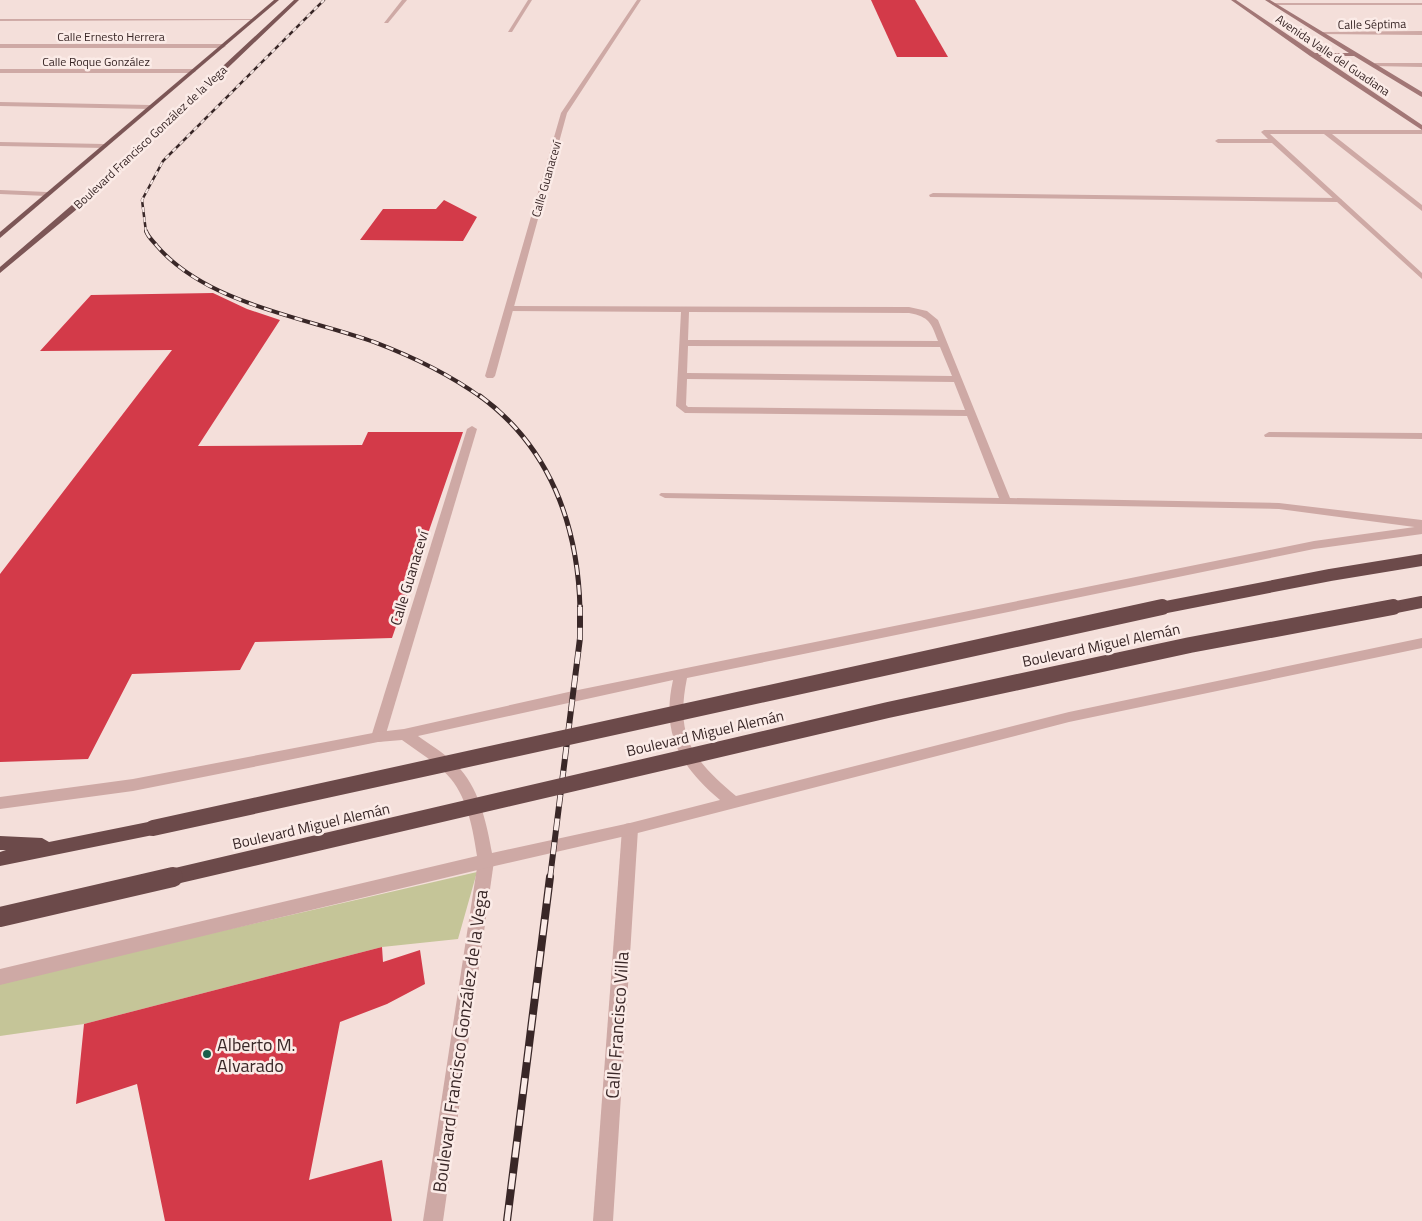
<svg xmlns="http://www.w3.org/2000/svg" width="1422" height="1221" viewBox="0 0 1422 1221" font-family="'Titillium Web',sans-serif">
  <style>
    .green { fill: #c5c598 }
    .building { fill: #d33a49 }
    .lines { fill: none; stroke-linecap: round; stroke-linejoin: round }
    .service { fill: #cea9a5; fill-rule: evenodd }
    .minor { fill: #cea9a5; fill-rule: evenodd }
    .tertiary { fill: #cea9a5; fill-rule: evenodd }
    .secondary { fill: #a27776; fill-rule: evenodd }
    .primary { fill: #7c5656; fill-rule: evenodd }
    .trunk { fill: #6c4a4a; fill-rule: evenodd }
    .rail-far4-casing { stroke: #392727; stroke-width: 2.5 }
    .rail-far3-casing { stroke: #392727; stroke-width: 4 }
    .rail-far2-casing { stroke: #392727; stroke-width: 5 }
    .rail-far1-casing { stroke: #392727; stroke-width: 6 }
    .rail-casing { stroke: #392727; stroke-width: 8 }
    .rail-far4 { stroke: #fbebe7; stroke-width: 2; stroke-dasharray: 5; stroke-linecap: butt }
    .rail-far3 { stroke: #fbebe7; stroke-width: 2.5; stroke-dasharray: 8; stroke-linecap: butt }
    .rail-far2 { stroke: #fbebe7; stroke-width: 3; stroke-dasharray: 10; stroke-linecap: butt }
    .rail-far1 { stroke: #fbebe7; stroke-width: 4.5; stroke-dasharray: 12; stroke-linecap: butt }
    .rail { stroke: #fbebe7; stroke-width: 5.5; stroke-dasharray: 16; stroke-linecap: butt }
    .trunk-bridge-far2 { stroke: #6c4a4a; stroke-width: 12 }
    .trunk-bridge-far1 { stroke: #6c4a4a; stroke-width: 16 }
    .trunk-bridge { stroke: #6c4a4a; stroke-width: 20 }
    .poi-dot { fill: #185f4b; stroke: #fbebe7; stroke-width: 2 }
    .labels { text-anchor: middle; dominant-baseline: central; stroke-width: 5; stroke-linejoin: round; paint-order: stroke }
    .far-street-label { font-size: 12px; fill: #392727; stroke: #fbebe7 }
    .street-label { font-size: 15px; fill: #392727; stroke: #fbebe7 }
    .near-street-label { font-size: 18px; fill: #392727; stroke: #fbebe7 }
    .near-poi-label { font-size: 18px; fill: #392727; stroke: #fbebe7; text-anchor: start }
  </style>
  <rect width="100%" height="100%" fill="#f4dfda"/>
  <polygon class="green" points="477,872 458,939 382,947 84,1024 0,1036 0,982"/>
  <g class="building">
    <polygon points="871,0 915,0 948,57 897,57"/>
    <polygon points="444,200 477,217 463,241 360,240 383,209 436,209"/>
    <polygon points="213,293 247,309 280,320 198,446 362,445 368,432 463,432 392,638 255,642 240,670 132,674 88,759 0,762 0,574 172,350 40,351 91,295"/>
    <polygon points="382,947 383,962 420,950 425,984 387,1004 340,1022 309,1180 382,1160 392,1221 165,1221 137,1084 76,1104 84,1024"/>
  </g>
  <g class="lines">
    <g class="service">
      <polygon points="933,193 1338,198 1342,200 1338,202 930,197 929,195"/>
      <path d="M509,306L909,307L927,311L938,320L1010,498L1279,503L1422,520V528L1279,509L665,498L659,495L661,493L999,498L967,416L685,413L676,406L681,312L506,311L505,309ZM689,312L909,313C930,317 931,323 938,341L688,340ZM688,346L940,347L952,376L687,373ZM687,379L954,382L965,410L688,407L686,405Z"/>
    </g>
    <g class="minor">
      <polygon points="402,0 407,0 388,23 384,23"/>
      <polygon points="528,0 532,0 512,32 508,32"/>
      <polygon points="637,0 641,0 567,113 495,376 493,378 487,378 485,376 561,113"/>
      <polygon points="1274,3 1422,3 1422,5 1272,5"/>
      <polygon points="0,19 253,19 255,20 0,21"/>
      <polygon points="1422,31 1422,35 1319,34 1322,32"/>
      <polygon points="0,44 223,44 226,46 223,48 0,48"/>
      <polygon points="1375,63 1422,63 1422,67 1373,66"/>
      <polygon points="0,69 193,69 196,71 193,73 0,73"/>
      <polygon points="0,102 150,105 153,107 150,109 0,106"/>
      <polygon points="1264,130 1422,130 1422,134 1332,134 1422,205 1422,211 1324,134 1270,134 1422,273 1422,279 1272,143 1218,143 1215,141 1218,139 1268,139 1261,132"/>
      <polygon points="0,142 104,144 107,146 104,148 0,146"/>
      <polygon points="0,190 47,192 51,194 47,196 0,194"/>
      <polygon points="472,426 477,429 385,737 383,741 378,742 373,741 371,737 467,429"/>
      <polygon points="1269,432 1422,433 1422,439 1265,437 1264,435"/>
      <polygon points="630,823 635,824 638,829 613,1221 593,1221 622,829 625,824"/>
      <polygon points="486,854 492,856 494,861 443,1221 423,1221 478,861 480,856"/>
    </g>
    <path class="tertiary" d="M1422,526V534L1314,549L687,678C675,737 692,759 736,796L1069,712L1422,638V648L1069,722L630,835L486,868L0,985V969L477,856C473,830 468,800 451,779C438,763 418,752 402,740L378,742L133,791L0,809V797L133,779L378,732L404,729L573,691L1314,541ZM673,680C661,734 680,766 720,800L630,823L492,853C487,825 480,792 461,770C449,756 432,746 418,736Z"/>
    <polygon class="secondary" points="1231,0 1236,0 1315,53 1349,53 1265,0 1270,0 1422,92 1422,97 1420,96 1354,56 1320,56 1422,125 1422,130 1310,56"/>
    <g class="primary">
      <polygon points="274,0 279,0 0,238 0,232"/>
      <polygon points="294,0 299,0 100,190 0,273 0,267 94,186"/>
    </g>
    <polygon class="trunk" points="153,821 159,823 161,828 159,833 153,835 0,866 0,852 6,850 0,850 0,836 42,838 49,842"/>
    <defs>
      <polyline id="rail-far4" points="146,232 142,200 163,161 324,0"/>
      <path id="rail-far3" d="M146,231C148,237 153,241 157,246C207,304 304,317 374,342C411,356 449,374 482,398"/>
      <path id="rail-far2" d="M480,396C550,447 578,525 580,609"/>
      <polyline id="rail-far1" points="550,878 580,638 580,607"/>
      <polyline id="rail" points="507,1221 550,877"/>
    </defs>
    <use href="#rail-far4" class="rail-far4-casing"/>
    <use href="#rail-far3" class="rail-far3-casing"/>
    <use href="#rail-far2" class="rail-far2-casing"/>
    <use href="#rail-far1" class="rail-far1-casing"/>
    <use href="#rail" class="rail-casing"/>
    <use href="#rail-far4" class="rail-far4"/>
    <use href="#rail-far3" class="rail-far3"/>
    <use href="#rail-far2" class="rail-far2"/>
    <use href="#rail-far1" class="rail-far1"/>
    <use href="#rail" class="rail"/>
    <g class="trunk-bridge-far2">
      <polyline points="1156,609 1330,575 1422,560"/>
      <polyline points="1386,609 1422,602"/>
    </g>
    <g class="trunk-bridge-far1">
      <polyline points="153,828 1162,607"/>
      <polyline points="167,878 888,710 1190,645 1393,607"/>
    </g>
    <polyline class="trunk-bridge" points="0,917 173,877"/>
  </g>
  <circle class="poi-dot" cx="207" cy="1054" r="5"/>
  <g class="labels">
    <g class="far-street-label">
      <text transform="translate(1372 24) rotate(-1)">Calle Séptima</text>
      <text x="111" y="36">Calle Ernesto Herrera</text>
      <text transform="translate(1333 55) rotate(34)">Avenida Valle del Guadiana</text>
      <text x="96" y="61">Calle Roque González</text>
      <text transform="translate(150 137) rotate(-43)">Boulevard Francisco González de la Vega</text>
      <text transform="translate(546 179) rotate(-74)">Calle Guanaceví</text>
    </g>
    <g class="street-label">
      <text transform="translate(409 578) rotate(-73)">Calle Guanaceví</text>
      <text transform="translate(1101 645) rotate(-12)">Boulevard Miguel Alemán</text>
      <text transform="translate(705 733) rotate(-13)">Boulevard Miguel Alemán</text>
      <text transform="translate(311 826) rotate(-13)">Boulevard Miguel Alemán</text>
    </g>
    <g class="near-street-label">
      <text transform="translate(617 1025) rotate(-86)">Calle Francisco Villa</text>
      <text transform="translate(460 1041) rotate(-82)">Boulevard Francisco González de la Vega</text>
    </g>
    <g class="near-poi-label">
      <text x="217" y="1044">Alberto M.<tspan x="217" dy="21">Alvarado</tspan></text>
    </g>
  </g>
</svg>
